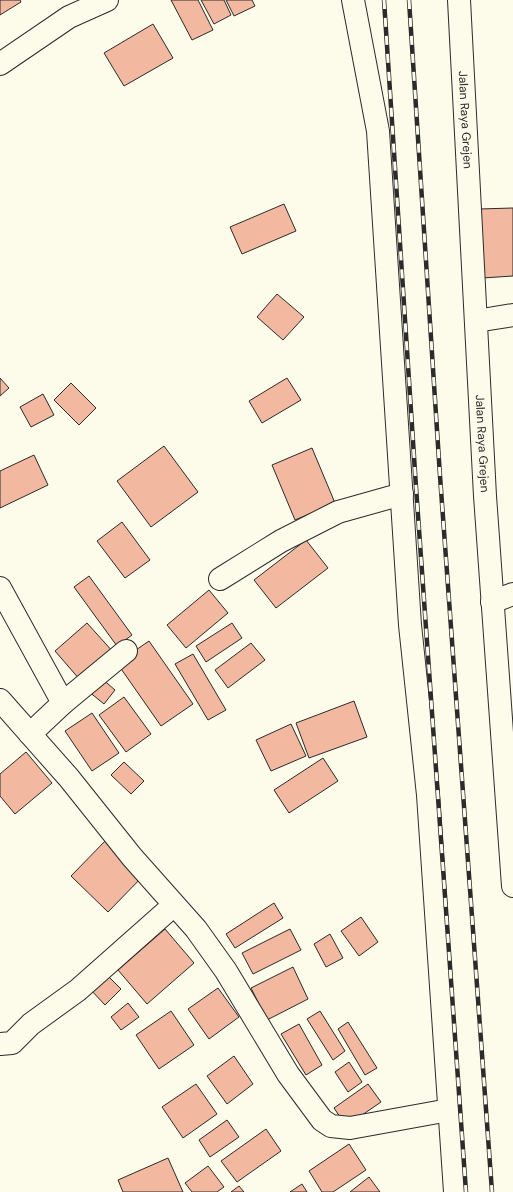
<svg xmlns="http://www.w3.org/2000/svg" width="513" height="1192" viewBox="0 0 513 1192" font-family="'DM Sans',sans-serif">
  <style>
    .building { fill: #f2b8a0; stroke: #2b2b2b }
    .lines { fill: none; stroke-linecap: round; stroke-linejoin: round }
    .minor-casing { stroke: #2b2b2b; stroke-width: 24 }
    .minor { stroke: #fdfbea; stroke-width: 22 }
    .rail-casing { stroke: #2b2b2b; stroke-width: 4.5 }
    .rail { stroke: #fdfbea; stroke-width: 3; stroke-dasharray: 9; stroke-linecap: butt }
    .labels { text-anchor: middle; dominant-baseline: central; stroke-width: 3; stroke-linejoin: round; paint-order: stroke }
    .street-label { font-size: 12px; fill: #2b2b2b; stroke: #fdfbea }
  </style>
  <rect width="100%" height="100%" fill="#fdfbea"/>
  <g class="building">
    <polygon points="0,0 20,0 21,2 0,15"/>
    <polygon points="171,0 198,0 213,30 192,40"/>
    <polygon points="201,0 224,0 231,15 214,24"/>
    <polygon points="226,0 252,0 255,6 234,16"/>
    <polygon points="153,24 173,58 124,86 104,53"/>
    <polygon points="284,204 296,231 242,254 230,227"/>
    <polygon points="513,208 513,276 482,278 479,209"/>
    <polygon points="277,294 304,317 283,340 257,317"/>
    <polygon points="0,378 9,388 0,396"/>
    <polygon points="287,378 301,400 262,423 249,401"/>
    <polygon points="71,383 96,408 79,425 54,400"/>
    <polygon points="43,394 54,415 31,427 20,407"/>
    <polygon points="164,446 198,492 151,527 117,481"/>
    <polygon points="312,448 335,503 295,520 272,465"/>
    <polygon points="34,455 48,485 0,508 0,471"/>
    <polygon points="122,522 150,560 125,578 97,541"/>
    <polygon points="306,540 328,568 276,608 254,580"/>
    <polygon points="89,576 132,635 117,646 74,587"/>
    <polygon points="209,590 228,613 186,648 167,625"/>
    <polygon points="87,623 114,653 81,681 55,651"/>
    <polygon points="232,623 242,638 206,662 196,646"/>
    <polygon points="149,641 193,704 161,726 117,663"/>
    <polygon points="251,643 265,660 228,688 215,670"/>
    <polygon points="193,654 226,710 208,720 175,664"/>
    <polygon points="100,677 115,690 104,704 88,691"/>
    <polygon points="124,697 151,734 126,752 99,715"/>
    <polygon points="354,701 367,737 309,758 296,723"/>
    <polygon points="92,713 119,753 92,771 65,731"/>
    <polygon points="291,724 306,756 271,771 256,740"/>
    <polygon points="26,752 52,783 15,814 0,796 0,774"/>
    <polygon points="323,758 338,781 289,813 274,790"/>
    <polygon points="124,762 144,781 131,794 111,775"/>
    <polygon points="107,839 144,875 108,912 71,876"/>
    <polygon points="274,903 283,918 235,948 226,934"/>
    <polygon points="361,917 378,942 359,956 341,931"/>
    <polygon points="165,929 194,963 147,1004 118,970"/>
    <polygon points="290,929 301,950 253,974 242,953"/>
    <polygon points="330,934 343,958 326,967 314,944"/>
    <polygon points="293,967 308,999 267,1020 251,988"/>
    <polygon points="106,974 121,989 105,1005 90,989"/>
    <polygon points="218,988 239,1017 209,1039 188,1009"/>
    <polygon points="128,1003 139,1017 121,1030 111,1017"/>
    <polygon points="171,1011 194,1045 159,1069 136,1035"/>
    <polygon points="320,1011 345,1051 333,1060 307,1019"/>
    <polygon points="348,1022 377,1068 365,1075 338,1029"/>
    <polygon points="299,1024 322,1065 306,1075 281,1034"/>
    <polygon points="234,1056 253,1084 227,1104 207,1076"/>
    <polygon points="349,1062 362,1082 348,1092 335,1072"/>
    <polygon points="196,1084 217,1114 183,1138 162,1107"/>
    <polygon points="368,1084 381,1102 346,1126 334,1108"/>
    <polygon points="227,1120 239,1137 210,1157 199,1140"/>
    <polygon points="266,1129 281,1151 237,1182 221,1161"/>
    <polygon points="349,1144 366,1170 333,1192 322,1192 309,1171"/>
    <polygon points="168,1158 183,1192 123,1192 118,1180"/>
    <polygon points="208,1166 224,1187 217,1192 192,1192 185,1183"/>
    <polygon points="369,1177 380,1192 350,1192"/>
    <polygon points="302,1184 307,1192 290,1192"/>
    <polygon points="239,1186 244,1192 231,1192"/>
  </g>
  <g class="lines">
    <defs>
      <g id="minor">
        <polyline points="353,0 378,131 410,625 428,795 455,1192"/>
        <path id="s1" d="M459,0L485,496L513,886"/>
        <polyline points="0,64 69,17 107,0"/>
        <polyline points="476,321 513,315"/>
        <polyline points="220,579 281,541 338,512 402,494"/>
        <polyline points="0,588 63,703"/>
        <polyline points="492,602 513,594"/>
        <polyline points="0,700 69,778 132,857 196,929 226,971 288,1074 322,1120 331,1126 350,1128 449,1110"/>
        <polyline points="30,734 63,703 126,651"/>
        <polyline points="0,1044 12,1043 31,1024 78,990 174,905"/>
      </g>
    </defs>
    <use href="#minor" class="minor-casing"/>
    <use href="#minor" class="minor"/>
    <defs>
      <g id="rail">
        <polyline points="384,0 416,487 466,1192"/>
        <polyline points="409,0 440,476 492,1192"/>
      </g>
    </defs>
    <use href="#rail" class="rail-casing"/>
    <use href="#rail" class="rail"/>
  </g>
  <g class="labels">
    <g class="street-label">
      <text stroke="none"><textPath href="#s1" startOffset="120">Jalan Raya Grejen</textPath></text>
      <text stroke="none"><textPath href="#s1" startOffset="444">Jalan Raya Grejen</textPath></text>
    </g>
  </g>
</svg>
